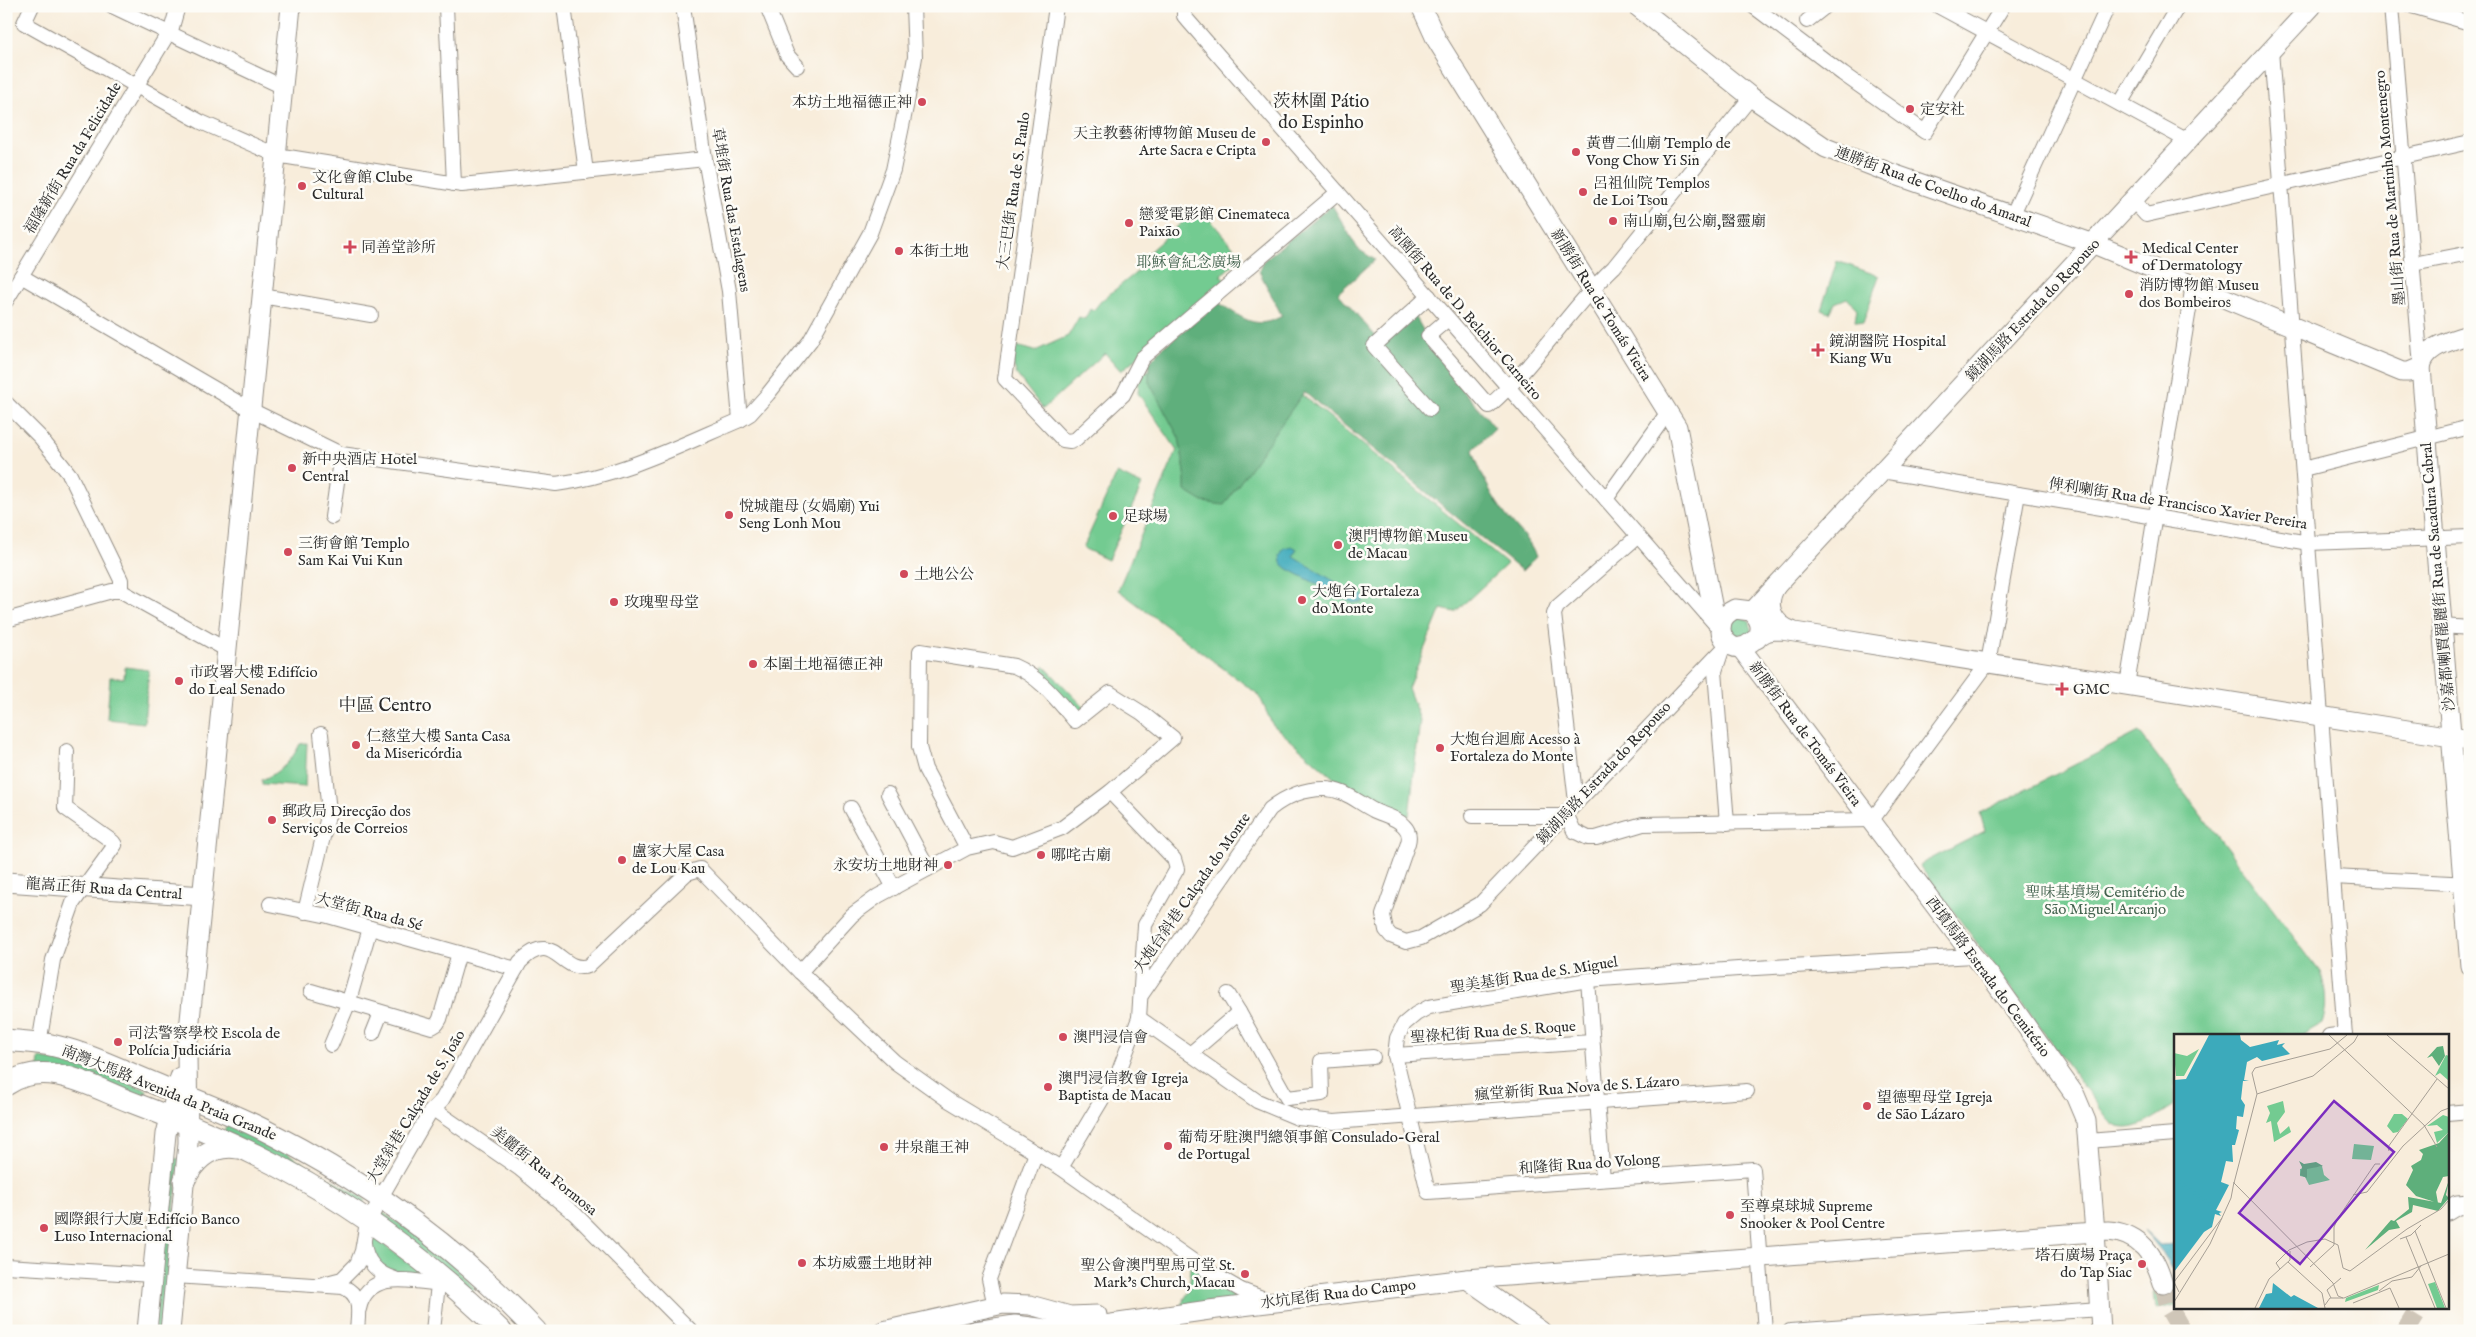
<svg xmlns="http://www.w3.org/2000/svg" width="2476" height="1337" viewBox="0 0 2476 1337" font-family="'IM FELL English','Noto Serif SC',serif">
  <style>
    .green { fill: #73cb91; stroke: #4f7b5e }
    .forest { fill: #5eaf7b; stroke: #446d53 }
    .water { fill: #3caabb; stroke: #346a73 }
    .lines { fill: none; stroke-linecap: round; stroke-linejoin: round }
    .secondary-tunnel { stroke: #cfc6b8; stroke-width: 19; stroke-dasharray: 19 9; stroke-linecap: butt }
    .street-casing { stroke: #928c83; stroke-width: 16 }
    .secondary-casing { stroke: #928c83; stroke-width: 21 }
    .primary-casing { stroke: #928c83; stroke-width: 23 }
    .street { stroke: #fff; stroke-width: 14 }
    .secondary { stroke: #fff; stroke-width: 19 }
    .primary { stroke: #fff; stroke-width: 21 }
    .poi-dot { fill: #d1495b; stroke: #fdfcf7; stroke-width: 2 }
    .labels { text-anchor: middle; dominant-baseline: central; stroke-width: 5; stroke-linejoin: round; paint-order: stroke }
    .poi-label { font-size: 15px; fill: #2b2b2b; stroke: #fdfcf7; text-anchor: start }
    .street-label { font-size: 15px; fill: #2b2b2b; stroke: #fdfcf7 }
    .park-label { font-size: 15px; fill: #44634f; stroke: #fdfcf7 }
    .quarter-label { font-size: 18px; fill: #2b2b2b; stroke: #fdfcf7 }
    .inset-river { fill: none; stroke: #3caabb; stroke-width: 2.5 }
    .inset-road { fill: none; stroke: #a69f95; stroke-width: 1 }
    .view { fill: #7b2cbf; fill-opacity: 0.15; stroke: #7b2cbf; stroke-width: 2.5 }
    .inset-edge { fill: none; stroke: #2b2b2b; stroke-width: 2.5 }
  </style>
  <rect width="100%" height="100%" fill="#fdfcf7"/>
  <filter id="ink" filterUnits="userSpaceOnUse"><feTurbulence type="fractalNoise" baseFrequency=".02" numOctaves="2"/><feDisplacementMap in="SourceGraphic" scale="10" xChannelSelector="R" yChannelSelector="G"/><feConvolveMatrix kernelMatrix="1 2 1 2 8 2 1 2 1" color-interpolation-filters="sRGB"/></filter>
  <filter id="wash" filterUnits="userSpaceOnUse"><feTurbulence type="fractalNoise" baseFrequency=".0096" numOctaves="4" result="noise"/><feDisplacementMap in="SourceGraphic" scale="20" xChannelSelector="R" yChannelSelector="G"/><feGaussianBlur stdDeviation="1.12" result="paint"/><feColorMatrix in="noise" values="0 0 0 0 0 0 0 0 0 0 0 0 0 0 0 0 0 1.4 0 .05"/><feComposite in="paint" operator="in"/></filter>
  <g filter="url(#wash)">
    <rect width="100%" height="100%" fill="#f8eddb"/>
    <g class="green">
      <polygon points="1199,207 1242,257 1221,275 1226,281 1121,371 1105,353 1043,409 1017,375 1012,361 1016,346 1035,351 1068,336 1079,317 1085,319 1090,309 1093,311 1101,301 1143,267 1139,261"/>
      <polygon points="1837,261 1879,276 1863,323 1855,321 1857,309 1847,298 1835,303 1830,313 1821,310"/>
      <polygon points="1221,305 1260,366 1309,400 1507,564 1455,612 1441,609 1408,688 1420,720 1409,816 1369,799 1336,780 1272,724 1259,695 1118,590 1177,450 1138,393 1139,378"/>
      <polygon points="1117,473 1142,485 1108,560 1083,548"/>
      <path d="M1740,616L1750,621L1751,633L1738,640L1732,636C1729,624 1730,622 1740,616Z"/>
      <polygon points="1044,666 1084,707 1073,716 1039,679"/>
      <polygon points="125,667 149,670 144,723 107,719 110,677 124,678"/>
      <path d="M2139,732L2320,972C2326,991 2328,1005 2322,1024L2301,1036H2175V1105C2156,1116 2131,1138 2111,1123L1919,865L1985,831L1980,813Z"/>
      <path d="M307,743L305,787L262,784V780C281,771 291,762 300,744Z"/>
      <polygon points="39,1058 74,1063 147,1090 144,1100 38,1068"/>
      <polygon points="228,1122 264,1140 365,1199 361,1208 224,1131"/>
      <polygon points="170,1158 179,1159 163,1331 154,1331"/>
      <polygon points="382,1212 436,1248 475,1288 472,1290 380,1221 379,1213"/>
      <path d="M369,1234L430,1278C397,1274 371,1274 369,1234Z"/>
      <polygon points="1191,1266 1246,1299 1181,1305 1189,1291"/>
      <polygon points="2175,1287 2175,1305 2156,1309 2154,1292"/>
    </g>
    <path class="forest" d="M1332,205L1358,249L1375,260L1338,293L1379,340L1413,313C1427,335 1437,359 1454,380C1467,397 1482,410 1495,428L1473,450C1480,472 1489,491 1502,510C1513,526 1529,538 1536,557L1522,571L1304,392L1224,505L1203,502L1185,491V472L1179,438L1149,382V363L1163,347L1219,303C1243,318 1255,331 1282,316L1259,271L1263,261Z"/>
    <g class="water">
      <polygon points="1292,546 1297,549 1293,556 1355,594 1359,589 1364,597 1363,602 1353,603 1288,569 1281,563 1280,555 1284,548"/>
      <polygon points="2144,1230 2160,1245 2175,1244 2175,1259 2171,1270 2163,1253"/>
    </g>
  </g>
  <g filter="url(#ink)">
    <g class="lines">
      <g class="secondary-tunnel">
        <polyline points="2163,1284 2170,1310 2182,1331"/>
        <polyline points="2405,1331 2419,1308"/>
      </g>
      <defs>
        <g id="street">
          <polyline points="32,6 24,23 201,122 276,155 462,185 705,159"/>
          <polyline points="112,6 283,87"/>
          <polyline points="446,6 454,184"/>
          <polyline points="564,6 586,172"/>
          <polyline points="683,6 705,159 729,291 740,420"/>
          <polyline points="767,6 787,55 797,66"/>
          <polyline points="1056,6 1005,379 1063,440 1070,441 1076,439 1123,395 1142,358 1338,192"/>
          <polyline points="1184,6 1184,16 1715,624"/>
          <polyline points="1753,6 1843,74 1925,132 2003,6"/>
          <polyline points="1938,6 2188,141"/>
          <polyline points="2391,6 2421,367"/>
          <polyline points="2412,6 2470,23"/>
          <polyline points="1807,21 1826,6"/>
          <polyline points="2271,50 2345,1036"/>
          <polyline points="2120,104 2178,6"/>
          <polyline points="2138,196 2137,205 2146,215 2470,142"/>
          <polyline points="2012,216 2108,6"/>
          <polyline points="2413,264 2470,253"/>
          <path d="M21,276L251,410L341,454L556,484C620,476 681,445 740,420L750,414L768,394L810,341L870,233L893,170L907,102L915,57L913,6"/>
          <polyline points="262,296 371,315"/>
          <polyline points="1429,296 1374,346 1430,409"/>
          <polyline points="6,301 172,27 178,6"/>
          <path d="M1448,319L1428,336L1489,406C1536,365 1568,310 1614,267L1751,97"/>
          <polyline points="6,403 40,437 70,475 121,580 121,591"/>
          <polyline points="2303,469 2470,427"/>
          <polyline points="1882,471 2309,543 2470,537"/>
          <polyline points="1606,499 1668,412"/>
          <polyline points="332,517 341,454"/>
          <polyline points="6,620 112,591 121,591 227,650"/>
          <polyline points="2442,626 2470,628"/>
          <polyline points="1721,653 1715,671 1727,823"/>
          <polyline points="2127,685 2193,285"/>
          <polyline points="888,794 928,869"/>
          <polyline points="1576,802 1554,614 1557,607 1638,536"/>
          <polyline points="851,808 894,888"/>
          <polyline points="1568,810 1568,818 1574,831 1588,838 1596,838 1643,824 1872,820 1988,663 2018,494"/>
          <polyline points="1472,816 1563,816"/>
          <polyline points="2333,877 2470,884"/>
          <polyline points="270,904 328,916 516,969"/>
          <polyline points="305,912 329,812 321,734"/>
          <path d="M800,972L852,915L878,896L967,848L994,842L1012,847L1062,828L1110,792L1173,738L1142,713L1110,693L1075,721C1057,700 1040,677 1014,666L920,651L919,747L925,769L967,848"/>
          <polyline points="1588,980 1603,1179"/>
          <polyline points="311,991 432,1027 437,1024 440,1019 459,953"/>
          <path d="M1142,994L1270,809C1285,797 1304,789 1324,789C1344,789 1356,801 1373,810C1383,815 1396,817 1404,826C1409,831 1410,836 1408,843L1383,915L1386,930L1391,936L1406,942L1421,938L1480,904L1729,643"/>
          <polyline points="1228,994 1239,1012"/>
          <polyline points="1139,1018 1257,1101 1298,1118 1334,1122 1360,1120 1747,1091"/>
          <polyline points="373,1033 381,1013"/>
          <polyline points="2329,1036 2345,1034"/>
          <polyline points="39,1044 53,960 73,903 115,845 113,842 65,808 67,751"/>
          <polyline points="331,1045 348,1004 370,928"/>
          <polyline points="1190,1054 1239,1012 1287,1098 1322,1094 1321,1061 1373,1057"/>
          <polyline points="1395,1055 1592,1042"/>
          <polyline points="433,1109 520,1169 575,1214 691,1331"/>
          <polyline points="2447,1113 2470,1111"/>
          <polyline points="2088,1141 2175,1134"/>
          <polyline points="1061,1168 1119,1071 1139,1018 1145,925 1177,869 1174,859 1110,792"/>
          <path d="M364,1243C366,1262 378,1274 395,1279"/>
          <polyline points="6,1266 152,1275"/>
          <path d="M175,1276L343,1287C363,1295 358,1313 357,1331"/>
          <path d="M319,1285L342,1279L357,1264L362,1251L366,1228L380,1199L430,1112L442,1100L520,962C555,927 559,974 588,966L687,873L700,869L800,972L895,1062L948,1100L1061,1168L1203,1268L1241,1290L1270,1301"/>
          <polyline points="1000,1304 993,1297 989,1279 1036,1153"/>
          <path d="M359,1309C368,1266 419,1283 450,1285"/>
          <polyline points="433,1331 438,1284"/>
          <polyline points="1765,1331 1753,1169 1428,1192 1395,1055 1397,1038 1404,1024 1416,1014 1429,1007 1588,980 1738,969 1973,956"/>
          <polyline points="1790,1331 2100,1309"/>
        </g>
        <g id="secondary">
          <polyline points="1421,6 1436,39 1677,427 1713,609 1721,626"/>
          <path d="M1637,6L1751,97L1826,148L1893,174L2094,244L2402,372H2409L2421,367C2425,345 2452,341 2470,334"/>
          <polyline points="2421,367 2470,966"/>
          <path d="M1776,586C1764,604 1772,624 1792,631"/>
          <polyline points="1752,612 2312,6"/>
          <path d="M1757,639C1763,628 1760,619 1751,611L1735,609C1729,612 1724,615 1722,622C1720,629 1721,636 1726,641C1741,658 1753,638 1766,632C1771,630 1776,630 1782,630L2470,740"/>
          <polyline points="1740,647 1973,956 1992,978 2075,1095 2086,1121 2095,1232 2101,1331"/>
          <polyline points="6,882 203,896"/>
          <polyline points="2447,1211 2457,1205 2470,1204"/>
          <polyline points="1467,1279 1541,1331"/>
          <polyline points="147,1331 166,1134 180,1077"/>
          <polyline points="170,1331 188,1143 187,1050 291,6"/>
          <polyline points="883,1331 1003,1304 1030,1305 1070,1316 1097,1315"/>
          <path d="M975,1331L1015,1325L1063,1331L1209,1310L1467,1279L2108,1231C2140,1233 2155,1255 2163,1284"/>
        </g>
        <g id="primary">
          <path d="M6,1040C22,1042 39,1042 55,1046C90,1054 125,1072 158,1085C195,1100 234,1114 270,1133C368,1183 460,1250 536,1331"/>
          <path d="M6,1085C46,1057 92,1087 131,1102C173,1118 216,1135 256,1155C346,1199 430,1261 501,1331"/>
          <path d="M184,1181C195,1158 212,1144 238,1148"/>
        </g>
      </defs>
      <use href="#street" class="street-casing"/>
      <use href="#secondary" class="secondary-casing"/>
      <use href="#primary" class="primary-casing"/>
      <use href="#street" class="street"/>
      <use href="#secondary" class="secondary"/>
      <use href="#primary" class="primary"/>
    </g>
  </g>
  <g class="poi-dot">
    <circle cx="922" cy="102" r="5"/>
    <circle cx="1910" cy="109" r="5"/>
    <circle cx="1266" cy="142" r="5"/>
    <circle cx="1576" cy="152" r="5"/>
    <circle cx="302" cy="186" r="5"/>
    <circle cx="1583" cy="192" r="5"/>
    <circle cx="1613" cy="221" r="5"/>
    <circle cx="1129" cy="223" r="5"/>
    <path d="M347.5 239.5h5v5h5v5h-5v5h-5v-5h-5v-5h5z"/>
    <circle cx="899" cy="251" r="5"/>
    <path d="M2128.5 249.5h5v5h5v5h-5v5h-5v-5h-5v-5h5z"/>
    <circle cx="2129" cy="294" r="5"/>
    <path d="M1815.5 342.5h5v5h5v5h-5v5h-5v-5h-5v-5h5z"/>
    <circle cx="292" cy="468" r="5"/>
    <circle cx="729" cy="515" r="5"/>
    <circle cx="1113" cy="516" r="5"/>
    <circle cx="1338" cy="545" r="5"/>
    <circle cx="288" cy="552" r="5"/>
    <circle cx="904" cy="574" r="5"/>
    <circle cx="1302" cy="600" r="5"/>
    <circle cx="614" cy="602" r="5"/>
    <circle cx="753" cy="664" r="5"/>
    <circle cx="179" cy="681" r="5"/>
    <path d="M2059.5 681.5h5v5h5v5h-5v5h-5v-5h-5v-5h5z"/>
    <circle cx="356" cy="745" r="5"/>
    <circle cx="1440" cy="748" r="5"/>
    <circle cx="272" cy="820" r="5"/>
    <circle cx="1041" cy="855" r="5"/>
    <circle cx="622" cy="860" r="5"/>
    <circle cx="948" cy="865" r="5"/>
    <circle cx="1063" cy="1037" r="5"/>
    <circle cx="118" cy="1042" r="5"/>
    <circle cx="1048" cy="1087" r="5"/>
    <circle cx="1867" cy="1106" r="5"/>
    <circle cx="1168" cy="1146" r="5"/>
    <circle cx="884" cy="1147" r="5"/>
    <circle cx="1730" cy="1215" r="5"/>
    <circle cx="44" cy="1228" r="5"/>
    <circle cx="802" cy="1263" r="5"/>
    <circle cx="2142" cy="1264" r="5"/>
    <circle cx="1245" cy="1274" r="5"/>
  </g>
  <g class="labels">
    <g class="poi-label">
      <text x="912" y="102" text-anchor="end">本坊土地福德正神</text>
      <text x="1920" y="109">定安社</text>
      <text x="1256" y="133" text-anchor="end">天主教藝術博物館 Museu de<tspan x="1256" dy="17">Arte Sacra e Cripta</tspan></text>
      <text x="1586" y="143">黃曹二仙廟 Templo de<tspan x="1586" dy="17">Vong Chow Yi Sin</tspan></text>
      <text x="312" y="177">文化會館 Clube<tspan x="312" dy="17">Cultural</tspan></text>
      <text x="1593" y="183">呂祖仙院 Templos<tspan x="1593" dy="17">de Loi Tsou</tspan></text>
      <text x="1139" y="214">戀愛電影館 Cinemateca<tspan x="1139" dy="17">Paixão</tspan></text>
      <text x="1623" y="221">南山廟,包公廟,醫靈廟</text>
      <text x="361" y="247">同善堂診所</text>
      <text x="2142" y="248">Medical Center<tspan x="2142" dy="17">of Dermatology</tspan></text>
      <text x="909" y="251">本街土地</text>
      <text x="2139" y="285">消防博物館 Museu<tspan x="2139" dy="17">dos Bombeiros</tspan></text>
      <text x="1829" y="341">鏡湖醫院 Hospital<tspan x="1829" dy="17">Kiang Wu</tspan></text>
      <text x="302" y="459">新中央酒店 Hotel<tspan x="302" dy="17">Central</tspan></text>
      <text x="739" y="506">悅城龍母 (女媧廟) Yui<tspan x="739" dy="17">Seng Lonh Mou</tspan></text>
      <text x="1123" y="516">足球場</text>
      <text x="1348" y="536">澳門博物館 Museu<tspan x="1348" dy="17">de Macau</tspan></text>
      <text x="298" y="543">三街會館 Templo<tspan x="298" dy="17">Sam Kai Vui Kun</tspan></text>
      <text x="914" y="574">土地公公</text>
      <text x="1312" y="591">大炮台 Fortaleza<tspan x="1312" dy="17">do Monte</tspan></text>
      <text x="624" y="602">玫瑰聖母堂</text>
      <text x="763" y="664">本圍土地福德正神</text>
      <text x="189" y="672">市政署大樓 Edifício<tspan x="189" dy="17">do Leal Senado</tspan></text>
      <text x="2073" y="689">GMC</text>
      <text x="366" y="736">仁慈堂大樓 Santa Casa<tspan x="366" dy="17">da Misericórdia</tspan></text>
      <text x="1450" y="739">大炮台迴廊 Acesso à<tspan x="1450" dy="17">Fortaleza do Monte</tspan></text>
      <text x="282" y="811">郵政局 Direcção dos<tspan x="282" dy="17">Serviços de Correios</tspan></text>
      <text x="632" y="851">盧家大屋 Casa<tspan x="632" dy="17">de Lou Kau</tspan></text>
      <text x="1051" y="855">哪咤古廟</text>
      <text x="938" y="865" text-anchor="end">永安坊土地財神</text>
      <text x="128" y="1033">司法警察學校 Escola de<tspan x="128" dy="17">Polícia Judiciária</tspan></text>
      <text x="1073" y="1037">澳門浸信會</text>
      <text x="1058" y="1078">澳門浸信教會 Igreja<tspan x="1058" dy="17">Baptista de Macau</tspan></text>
      <text x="1877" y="1097">望德聖母堂 Igreja<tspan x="1877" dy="17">de São Lázaro</tspan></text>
      <text x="1178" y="1137">葡萄牙駐澳門總領事館 Consulado-Geral<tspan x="1178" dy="17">de Portugal</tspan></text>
      <text x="894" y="1147">井泉龍王神</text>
      <text x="1740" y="1206">至尊桌球城 Supreme<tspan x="1740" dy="17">Snooker &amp; Pool Centre</tspan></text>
      <text x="54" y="1219">國際銀行大廈 Edifício Banco<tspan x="54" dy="17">Luso Internacional</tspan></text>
      <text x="2132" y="1255" text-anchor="end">塔石廣場 Praça<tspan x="2132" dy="17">do Tap Siac</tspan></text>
      <text x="812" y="1263">本坊威靈土地財神</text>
      <text x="1235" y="1265" text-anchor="end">聖公會澳門聖馬可堂 St.<tspan x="1235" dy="17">Mark's Church, Macau</tspan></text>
    </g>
    <g class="street-label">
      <text transform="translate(73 158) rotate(-59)">福隆新街 Rua da Felicidade</text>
      <text transform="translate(1933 187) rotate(20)">連勝街 Rua de Coelho do Amaral</text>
      <text transform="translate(2390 188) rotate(-95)">墨山街 Rua de Martinho Montenegro</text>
      <text transform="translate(1014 191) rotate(-82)">大三巴街 Rua de S. Paulo</text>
      <text transform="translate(731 210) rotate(80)">草堆街 Rua das Estalagens</text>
      <text transform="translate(1601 305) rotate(58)">新勝街 Rua de Tomás Vieira</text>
      <text transform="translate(2033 310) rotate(-47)">鏡湖馬路 Estrada do Repouso</text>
      <text transform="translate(1465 313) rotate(49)">高園街 Rua de D. Belchior Carneiro</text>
      <text transform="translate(2178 504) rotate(9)">俾利喇街 Rua de Francisco Xavier Pereira</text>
      <text transform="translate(2438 577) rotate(-95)">沙嘉都喇賈罷麗街 Rua de Sacadura Cabral</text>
      <text transform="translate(1805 734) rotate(53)">新勝街 Rua de Tomás Vieira</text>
      <text transform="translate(1604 773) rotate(-47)">鏡湖馬路 Estrada do Repouso</text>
      <text transform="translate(104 889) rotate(4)">龍嵩正街 Rua da Central</text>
      <text transform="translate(1192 893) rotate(-55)">大炮台斜巷 Calçada do Monte</text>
      <text transform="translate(369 912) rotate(15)">大堂街 Rua da Sé</text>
      <text transform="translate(1534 975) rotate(-9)">聖美基街 Rua de S. Miguel</text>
      <text transform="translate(1988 977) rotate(53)">西墳馬路 Estrada do Cemitério</text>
      <text transform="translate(1493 1032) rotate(-4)">聖祿杞街 Rua de S. Roque</text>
      <text transform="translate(1577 1088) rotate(-4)">瘋堂新街 Rua Nova de S. Lázaro</text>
      <text transform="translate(169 1093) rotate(22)">南灣大馬路 Avenida da Praia Grande</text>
      <text transform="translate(416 1107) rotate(-59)">大堂斜巷 Calçada de S. João</text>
      <text transform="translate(1589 1164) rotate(-4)">和隆街 Rua do Volong</text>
      <text transform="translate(544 1171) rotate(39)">美麗街 Rua Formosa</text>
      <text transform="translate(1338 1294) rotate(-7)">水坑尾街 Rua do Campo</text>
    </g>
    <g class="park-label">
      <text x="1189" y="262">耶穌會紀念廣場</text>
      <text x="2105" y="892">聖味基墳場 Cemitério de<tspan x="2105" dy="17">São Miguel Arcanjo</tspan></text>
    </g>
    <g class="quarter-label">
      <text x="1321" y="102">茨林圍 Pátio<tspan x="1321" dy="21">do Espinho</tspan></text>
      <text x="385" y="706">中區 Centro</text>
    </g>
  </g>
  <g transform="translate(2174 1034)">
    <rect width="275" height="275" fill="#f8eddb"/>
    <path d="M25,15L10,42H2L0,19L13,22ZM272,21L275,22V47L266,39L261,42ZM109,67L111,78L103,89L106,100L115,92L117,98L100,108L97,87L92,89L96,79L93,72ZM220,80H228L234,85L224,98L219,99L213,92ZM269,81L275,83V98L263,109L260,98L269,96L263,91L253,92ZM180,110L200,112L197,126L178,125ZM148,132L150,141L156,146L135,151L131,143L126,142V135ZM261,248L271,274H263L254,250ZM205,251L204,256L171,268L172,264Z" fill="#73cb91"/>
    <path d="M269,12L271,22L265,32L258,22L253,24L263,13ZM275,98V142L269,143L262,158L264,169L242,162L232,151L239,136L237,132L247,126L249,120L245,116L265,109ZM125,127L130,130L142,128L149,132L133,135V144L126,141L128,133ZM275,146L272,161L275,164L264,177L239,171L238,178L222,187L226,194L215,196L191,216L217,186L220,187L235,175L234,163L267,169Z" fill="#5eaf7b"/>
    <path d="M35,1H66L67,6L76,13L105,6L103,11L111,9L108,12L116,20L88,27L83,23L73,28L70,46L75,47H69L67,65L71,71L69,83L63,82L62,95L65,96L61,111H58L59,128L52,127L47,148L55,151L42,176L48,178L45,179L47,182L41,180L38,193L30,198L0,238V46L12,45ZM99,249L117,263L120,261L144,274H85L92,260L98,259Z" fill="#3caabb"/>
    <path class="inset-river" d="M0,144L41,174"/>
    <path class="inset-road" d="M155,1L251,92M213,1L275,55M83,60L78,39L81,34L156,15L173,1M250,91L263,113M215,117L214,113L263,45M60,149L83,60L139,42L180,8L184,1M60,149L159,249L164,262L169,264M179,161L193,158L229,112L267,77L275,74M241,197L272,274M232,203L261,274M226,205L237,201L247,191M114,228L148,259L151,274M136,233L160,211V193L164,184L201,130H206M106,235L102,229L115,216L133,208L151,205L164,211L169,234L176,237L233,195L267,175L275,166M205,257L218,247L238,243L247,232M5,258L0,248L48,184M157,264L153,256L167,244M0,268L36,210L57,164L60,148M179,269L216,254L225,274M151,271L156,264H170L275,220M81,274L95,245L116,226V217"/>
    <path class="view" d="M160,67L220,118L126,230L65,179Z"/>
    <rect width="275" height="275" class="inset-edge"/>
  </g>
  <rect width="2476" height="1337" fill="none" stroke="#fdfcf7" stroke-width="25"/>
</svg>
